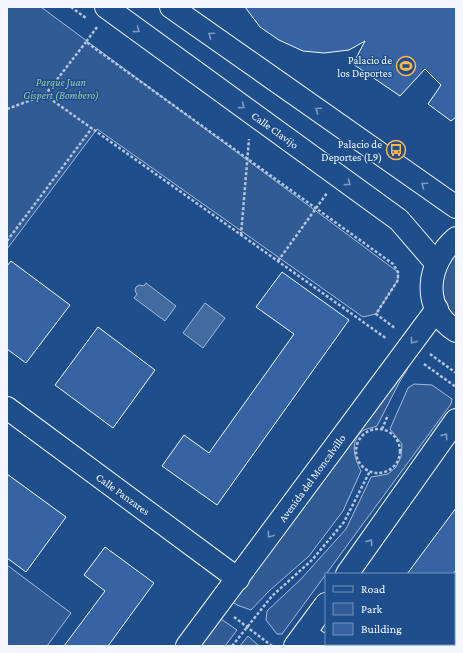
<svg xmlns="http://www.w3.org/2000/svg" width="463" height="653" viewBox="0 0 463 653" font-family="'Crimson Pro',serif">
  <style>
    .green { fill: #305b95; stroke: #a8bbd7 }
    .water { fill: #446ba0; stroke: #a8bbd7 }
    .building { fill: #3563a3; stroke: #f2f6ff }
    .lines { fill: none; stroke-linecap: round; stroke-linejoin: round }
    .minor-casing { stroke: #f2f6ff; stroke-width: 24 }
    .path { stroke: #b3c4dc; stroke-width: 2.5; stroke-dasharray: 3 2; stroke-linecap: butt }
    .minor { stroke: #1f4e8c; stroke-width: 22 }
    .oneway { stroke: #7e9ac0 }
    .labels { text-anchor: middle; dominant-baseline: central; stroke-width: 3; stroke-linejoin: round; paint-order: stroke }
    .poi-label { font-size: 11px; fill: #f2f6ff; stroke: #1f4e8c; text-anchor: end }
    .park-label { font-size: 11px; font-style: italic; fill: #97c8a6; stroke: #1f4e8c }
    .street-label { font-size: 11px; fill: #f2f6ff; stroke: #1f4e8c }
  </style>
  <rect width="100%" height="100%" fill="#1f4e8c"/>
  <g class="green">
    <polygon points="7,7 41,7 398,272 398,280 376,314 363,317 97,129 7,249"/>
    <path d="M456,252V319C446,307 439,289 443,274C445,267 452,258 456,252Z"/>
    <path d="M404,363L408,367L407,370L400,381L377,426C373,428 368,428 364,430C349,440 354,458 361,471L343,511L309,556L269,591L251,610L237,605L228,599Z"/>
    <polygon points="414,384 432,385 452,399 451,404 282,634 277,634 266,620 267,611 301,579 346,529 371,477 388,474 396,467 401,457 402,444 390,429 408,388"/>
    <polygon points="7,565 71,613 47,646 7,646"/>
    <polygon points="215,615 237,630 225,646 192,646"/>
    <polygon points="248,636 259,646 240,646"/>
  </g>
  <g class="water">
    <polygon points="146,283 176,306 165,321 134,298 137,294 135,291 136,287 139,285 144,286"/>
    <polygon points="205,303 225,318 203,348 183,333"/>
  </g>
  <g class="building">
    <polygon points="245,7 456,7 456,117 451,121 428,104 441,85 425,69 400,96 353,64 365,41 349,50 324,53 303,51 279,40 260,27"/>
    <polygon points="11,261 70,305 26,363 7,349 7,266"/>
    <polygon points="282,272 349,320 217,505 162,466 184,435 209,453 294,334 256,307"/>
    <polygon points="98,327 155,370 113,428 55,385"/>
    <polygon points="7,474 66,517 26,572 7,558"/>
    <polygon points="456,508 456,570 453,574 407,574"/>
    <polygon points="105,547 154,583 108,646 64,646 105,591 84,575"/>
    <polygon points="454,636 456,637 456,646 407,646 404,644 454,644"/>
  </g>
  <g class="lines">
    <defs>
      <g id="minor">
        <polyline points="106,7 399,220 436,263"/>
        <polyline points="171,7 456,207"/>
        <path d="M456,238C427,263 420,308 456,331"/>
        <polyline points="7,408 238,579"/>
        <polyline points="347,574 456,420"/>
        <polyline points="305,633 323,646"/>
        <polyline points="187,646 437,309"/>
        <polyline points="295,646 326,604"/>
      </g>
    </defs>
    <use href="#minor" class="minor-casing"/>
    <g class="path">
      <polyline points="71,7 86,18"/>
      <polyline points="97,27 86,42 393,264 398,272 398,280 376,314 395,328"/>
      <polyline points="45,95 387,339"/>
      <polyline points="7,109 45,95 86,42"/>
      <polyline points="241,235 249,139"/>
      <polyline points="7,241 92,128"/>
      <polyline points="278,261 327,193"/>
      <polyline points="430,354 456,373"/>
      <polyline points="424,364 456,387"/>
      <polyline points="382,429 388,415"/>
      <circle cx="378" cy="451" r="22"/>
      <polyline points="234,617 272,646"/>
      <polyline points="232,646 272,596 312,560 344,522 370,471"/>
    </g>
    <use href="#minor" class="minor"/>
  </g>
  <defs><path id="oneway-chevron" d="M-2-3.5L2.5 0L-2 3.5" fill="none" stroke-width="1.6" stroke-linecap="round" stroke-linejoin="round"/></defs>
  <g class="oneway">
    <use href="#oneway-chevron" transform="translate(137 30) rotate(36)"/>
    <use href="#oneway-chevron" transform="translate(211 35) rotate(-145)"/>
    <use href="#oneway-chevron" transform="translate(242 106) rotate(36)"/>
    <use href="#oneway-chevron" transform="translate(318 110) rotate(-145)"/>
    <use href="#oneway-chevron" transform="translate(348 183) rotate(36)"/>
    <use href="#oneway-chevron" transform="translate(424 185) rotate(-145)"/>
    <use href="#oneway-chevron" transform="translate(413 341) rotate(126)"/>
    <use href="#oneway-chevron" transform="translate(445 436) rotate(-55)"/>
    <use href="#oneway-chevron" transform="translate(270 535) rotate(126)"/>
    <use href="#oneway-chevron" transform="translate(370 542) rotate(-55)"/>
  </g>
  <defs>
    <symbol id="stadium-ring" viewBox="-11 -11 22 22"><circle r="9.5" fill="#1f4e8c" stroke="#ffb74d" stroke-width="1.5"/><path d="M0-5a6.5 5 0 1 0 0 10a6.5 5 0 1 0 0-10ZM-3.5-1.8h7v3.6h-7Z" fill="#ffb74d"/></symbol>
    <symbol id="bus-ring" viewBox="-11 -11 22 22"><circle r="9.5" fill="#1f4e8c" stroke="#ffb74d" stroke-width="1.5"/><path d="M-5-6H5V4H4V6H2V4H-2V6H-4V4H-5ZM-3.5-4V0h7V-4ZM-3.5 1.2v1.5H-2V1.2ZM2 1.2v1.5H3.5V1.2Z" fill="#ffb74d"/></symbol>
  </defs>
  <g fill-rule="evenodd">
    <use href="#stadium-ring" x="395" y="55" width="22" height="22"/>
    <use href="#bus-ring" x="385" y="139" width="22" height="22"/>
  </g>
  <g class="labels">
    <g class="poi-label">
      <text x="392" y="60">Palacio de<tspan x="392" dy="13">los Deportes</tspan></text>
      <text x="382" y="144">Palacio de<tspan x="382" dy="13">Deportes (L9)</tspan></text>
    </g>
    <g class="park-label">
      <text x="61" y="82">Parque Juan<tspan x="61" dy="13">Gispert (Bombero)</tspan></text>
    </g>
    <g class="street-label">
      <text transform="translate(275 130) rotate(36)">Calle Clavijo</text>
      <text transform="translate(312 478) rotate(-54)">Avenida del Moncalvillo</text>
      <text transform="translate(123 494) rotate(36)">Calle Panzares</text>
    </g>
  </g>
  <rect width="463" height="653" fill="none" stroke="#f2f6ff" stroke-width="16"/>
  <rect x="325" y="573" width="130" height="72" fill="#1f4e8c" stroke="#7391ba"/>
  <rect x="333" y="586" width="20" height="6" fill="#1f4e8c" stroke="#7391ba"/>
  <text x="361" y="593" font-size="12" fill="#f2f6ff">Road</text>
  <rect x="333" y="603" width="20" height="12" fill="#305b95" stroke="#7391ba"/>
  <text x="361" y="613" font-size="12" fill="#f2f6ff">Park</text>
  <rect x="333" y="623" width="20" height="12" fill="#3563a3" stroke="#7391ba"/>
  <text x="361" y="633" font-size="12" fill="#f2f6ff">Building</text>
</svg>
